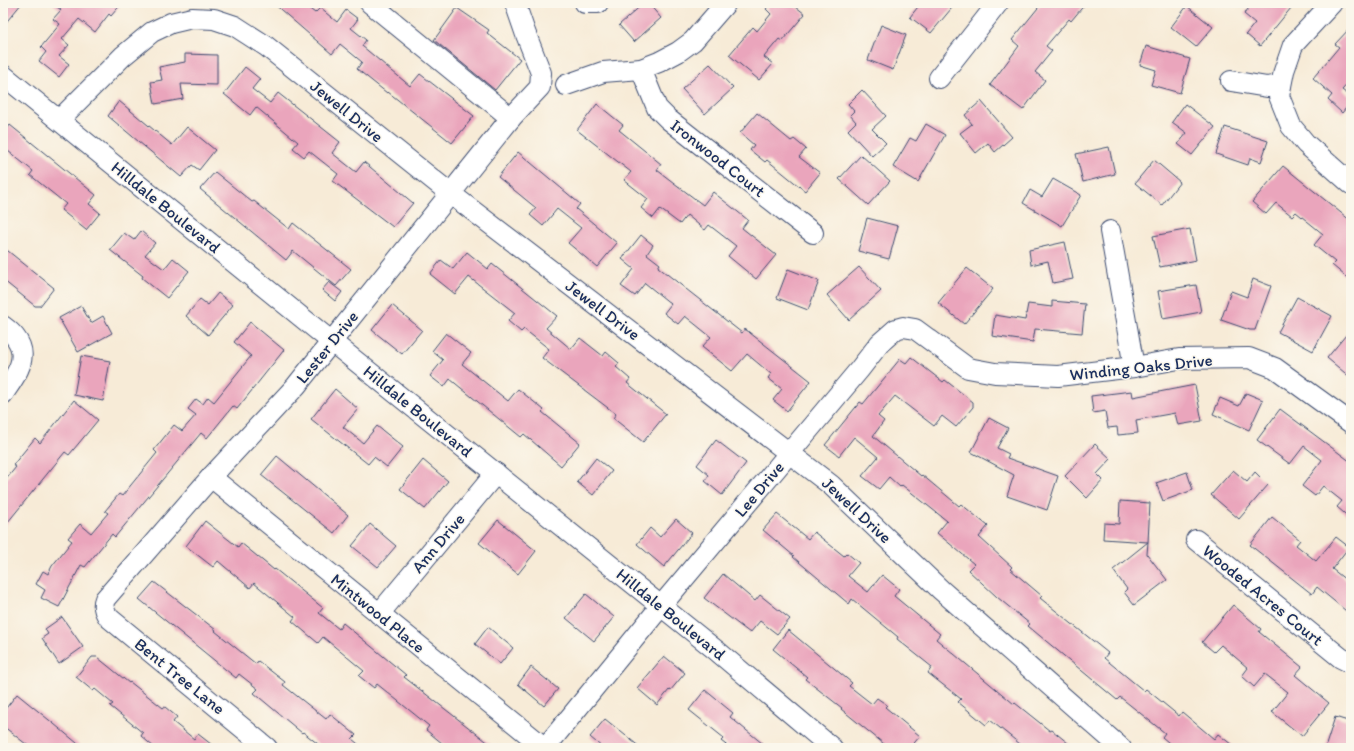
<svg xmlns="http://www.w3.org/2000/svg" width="1354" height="751" viewBox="0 0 1354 751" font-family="Itim,sans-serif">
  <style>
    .building { fill: #eaa5bc }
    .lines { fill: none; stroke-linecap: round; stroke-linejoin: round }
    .minor-casing { stroke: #3c4b70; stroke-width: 22 }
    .minor { stroke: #fff; stroke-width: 20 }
    .labels { text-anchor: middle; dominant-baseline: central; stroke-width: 3; stroke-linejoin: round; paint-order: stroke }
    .street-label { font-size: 17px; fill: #1b2f5e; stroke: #fbf7ec }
  </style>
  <rect width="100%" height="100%" fill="#fbf7ec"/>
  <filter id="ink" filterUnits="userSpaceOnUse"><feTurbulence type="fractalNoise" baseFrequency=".025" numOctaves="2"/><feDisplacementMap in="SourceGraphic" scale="8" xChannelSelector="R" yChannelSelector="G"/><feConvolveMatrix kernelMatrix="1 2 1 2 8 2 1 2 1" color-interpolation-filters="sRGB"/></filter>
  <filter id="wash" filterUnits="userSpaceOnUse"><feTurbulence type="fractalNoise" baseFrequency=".012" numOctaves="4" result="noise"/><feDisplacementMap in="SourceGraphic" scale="16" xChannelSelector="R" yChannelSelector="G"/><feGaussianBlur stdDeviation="0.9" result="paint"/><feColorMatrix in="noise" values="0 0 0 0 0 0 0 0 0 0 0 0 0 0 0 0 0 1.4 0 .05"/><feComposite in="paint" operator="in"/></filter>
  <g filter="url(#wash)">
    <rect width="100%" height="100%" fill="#f7ebd7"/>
    <g id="blocks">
      <g class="building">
        <polygon points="3,3 22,3 3,26"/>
        <polygon points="52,3 122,3 111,16 109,14 95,32 79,19 62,39 69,45 59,56 69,64 59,77 39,61 46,52 41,47 60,24 53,19 61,10"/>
        <polygon points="273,3 302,3 315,13 320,8 337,22 346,10 358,19 351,28 366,40 362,46 410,86 420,74 474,116 452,143 388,92 387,93 357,69 362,62 340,44 332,54"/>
        <polygon points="644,3 648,3 661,18 634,42 619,25"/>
        <polygon points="771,3 791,3 805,14 782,41 779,39 764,57 773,64 759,80 729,55 753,27 757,31 771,14 766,9"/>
        <polygon points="921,3 956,3 931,33 910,17"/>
        <polygon points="1042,3 1086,3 1071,21 1069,19 1046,46 1052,51 1035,72 1045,80 1023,110 990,85 1019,46 1012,40"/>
        <polygon points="1253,3 1285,3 1291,8 1260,46 1246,34 1255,23 1244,14"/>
        <polygon points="1187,6 1213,27 1196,47 1171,27"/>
        <polygon points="457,8 489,30 487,33 520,59 495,90 434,40"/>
        <polygon points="881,25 906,35 893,70 868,60"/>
        <polygon points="1351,27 1351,80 1342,90 1351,97 1351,102 1342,113 1328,100 1332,95 1313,78 1339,47 1335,44"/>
        <polygon points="1146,46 1190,59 1180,93 1151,85 1156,70 1140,65"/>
        <polygon points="185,54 217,55 217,85 181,84 183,99 155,104 151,82 162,80 159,67 185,62"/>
        <polygon points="710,64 733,88 705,114 682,89"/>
        <polygon points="245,67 260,79 252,89 270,103 278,93 340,142 332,153 356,172 364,162 413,203 393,227 333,181 338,174 309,151 304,157 293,148 298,142 256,107 250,115 224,94"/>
        <polygon points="862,90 886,116 872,129 886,143 872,156 848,130 856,122 850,115 854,111 848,104"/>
        <polygon points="119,101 172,145 187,127 215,150 199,170 192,165 181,177 108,116"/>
        <polygon points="981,101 1012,137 995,152 988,143 976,153 960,133 972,124 965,115"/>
        <polygon points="597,104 623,125 619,130 661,164 657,170 703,205 713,192 748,220 742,228 776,255 756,279 728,256 736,246 709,225 705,230 687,215 680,224 660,209 653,218 641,208 648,199 624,180 631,172 577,130"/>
        <polygon points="1185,104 1215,127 1192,155 1178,144 1187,133 1172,122"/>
        <polygon points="757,113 791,141 794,139 806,149 799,157 820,173 805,191 767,160 765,162 750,150 754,145 740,133"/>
        <polygon points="926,124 945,135 918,182 893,167 910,138 916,141"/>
        <polygon points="10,125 96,195 89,204 100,213 86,230 61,210 66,204 30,175 33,171 3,147 3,134"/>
        <polygon points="1225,127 1268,141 1261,162 1250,158 1248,165 1216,154"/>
        <polygon points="1109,147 1115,174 1083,182 1076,154"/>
        <polygon points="518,152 580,204 576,209 617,243 597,267 568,243 581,228 557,209 543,226 530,215 536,208 498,177"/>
        <polygon points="861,155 890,181 868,205 839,179"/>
        <polygon points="1154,160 1180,182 1162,205 1135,183"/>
        <polygon points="1283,166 1351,221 1351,281 1332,265 1335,262 1314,245 1323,234 1296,212 1292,216 1276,203 1266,214 1252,202"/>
        <polygon points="215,172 252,202 254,201 289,229 293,223 351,269 336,286 293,251 286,260 200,189"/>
        <polygon points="1053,179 1081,195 1062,226 1023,203 1030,190 1042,197"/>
        <polygon points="867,218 898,226 889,259 858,251"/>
        <polygon points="1190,229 1196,260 1160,267 1153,236"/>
        <polygon points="141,231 155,243 145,255 164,269 173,258 189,271 167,298 142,278 143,276 110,250 124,233 134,240"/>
        <polygon points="641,235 653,245 647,254 660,264 658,267 742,333 745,329 811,381 787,411 773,400 782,389 768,378 771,374 747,354 732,371 702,347 711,337 685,316 678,324 664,313 671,304 645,283 635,296 621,286 634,269 622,259"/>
        <polygon points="1065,242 1073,279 1053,283 1048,261 1031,265 1029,250"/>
        <polygon points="3,247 54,288 40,306 35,306 3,280"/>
        <polygon points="467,252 488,269 492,264 557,316 546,328 571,349 580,338 603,356 606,352 619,363 616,367 630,379 627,383 666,414 643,442 613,418 616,414 542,358 549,349 524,329 521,332 508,321 515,313 469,277 455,294 430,274 441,260 453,269"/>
        <polygon points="859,267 881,291 849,320 827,295"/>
        <polygon points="967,268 993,289 964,324 938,303"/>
        <polygon points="788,269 819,281 808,310 777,298"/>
        <polygon points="1253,279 1271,286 1255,330 1250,330 1221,320 1231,291 1247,297"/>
        <polygon points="329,282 342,292 335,301 322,290"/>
        <polygon points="1196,285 1201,312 1163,319 1158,291"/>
        <polygon points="218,293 233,305 208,335 186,316 200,299 208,305"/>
        <polygon points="1297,297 1332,316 1313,351 1278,332"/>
        <polygon points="1052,301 1085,304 1082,333 1035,329 1033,342 992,336 995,315 1025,320 1028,304 1052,307"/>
        <polygon points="392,305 422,330 402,354 372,330"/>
        <polygon points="81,306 91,323 103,316 112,333 78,352 59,318"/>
        <polygon points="250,322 284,350 237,409 233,406 207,438 201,433 115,537 112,534 85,567 81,565 59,607 41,598 45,590 36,584 43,571 48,574 52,566 72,541 68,538 80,524 91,533 108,513 105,511 119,494 122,496 157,453 154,450 174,425 182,431 196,415 188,409 196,399 203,404 208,397 214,402 251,356 234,342"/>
        <polygon points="1351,329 1351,378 1327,358"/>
        <polygon points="446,333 471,353 462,364 508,401 518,389 544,410 542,412 580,443 561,466 524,434 521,437 450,379 444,387 430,376 443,360 432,351"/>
        <polygon points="81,356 110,361 103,401 74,395"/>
        <polygon points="911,357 943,382 945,380 973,402 973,407 956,427 942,416 934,426 895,396 878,416 884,421 873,436 921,476 922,475 959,506 961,504 988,526 979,537 1012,567 1010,569 1042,596 1040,598 1108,653 1104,658 1144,691 1146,689 1179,716 1182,712 1214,739 1218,734 1236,748 1175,748 1162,737 1165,733 1120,697 1117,700 1028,626 1030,624 997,597 968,570 974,564 937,533 947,521 902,485 900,487 889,477 879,489 862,476 878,457 854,437 839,456 825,445 860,402 863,404 900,359 906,363"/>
        <polygon points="1195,385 1202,421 1178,425 1175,413 1136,420 1138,433 1118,435 1117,427 1108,428 1105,411 1093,413 1091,396 1132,391 1133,397"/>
        <polygon points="335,389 358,409 343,427 363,443 377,426 403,447 387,467 374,457 368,464 311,419"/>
        <polygon points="1246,393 1263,400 1249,430 1213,414 1220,398 1239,406"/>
        <polygon points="74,400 98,420 69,455 65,452 3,528 3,483 16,467 13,465 35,438 40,443"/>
        <polygon points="1280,409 1351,462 1351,519 1337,507 1342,501 1323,486 1315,496 1302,486 1322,460 1304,446 1290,464 1257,440"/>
        <polygon points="989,418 1008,428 997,448 1009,454 1007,458 1058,476 1047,510 1007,496 1014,475 971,452"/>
        <polygon points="716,440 746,463 722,495 705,481 709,475 697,465"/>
        <polygon points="1095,444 1111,459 1097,474 1103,480 1087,498 1065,476"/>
        <polygon points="277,456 348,515 334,533 261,475"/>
        <polygon points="596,458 612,471 593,495 577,482"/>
        <polygon points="423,460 448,481 425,509 400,489"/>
        <polygon points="1233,470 1247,482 1255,472 1268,485 1239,519 1211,495"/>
        <polygon points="1187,472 1193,490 1163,501 1156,483"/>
        <polygon points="1120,501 1150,503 1148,542 1103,539 1104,523 1119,524"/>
        <polygon points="777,514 808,539 814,532 844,556 847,553 859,563 848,576 868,592 882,575 899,589 894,596 940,634 936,639 1014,704 1015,703 1050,731 1052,730 1074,748 1025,748 990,720 986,725 958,702 961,699 928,673 932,667 897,639 898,637 852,599 849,604 793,557 794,556 763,530"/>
        <polygon points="1272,517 1300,540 1296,545 1316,561 1336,537 1349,547 1332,569 1351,584 1351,615 1317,587 1312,594 1250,545"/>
        <polygon points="676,519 692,533 664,567 637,544 650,528 660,537"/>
        <polygon points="498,520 536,551 518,574 479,543"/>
        <polygon points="205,521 238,547 241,543 274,570 275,569 323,608 319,613 339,629 343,623 406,675 404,677 495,748 448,748 426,730 429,726 377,684 374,688 359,676 364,671 323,637 318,643 292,621 295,617 254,583 250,588 218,561 213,567 186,546"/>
        <polygon points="370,524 396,546 378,567 352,546"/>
        <polygon points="1148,542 1147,554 1167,580 1134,605 1124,592 1127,589 1113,570"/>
        <polygon points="723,574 755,601 760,595 790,619 777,634 760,621 750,633 704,598"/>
        <polygon points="154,582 216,630 215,631 256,664 258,661 285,682 283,685 326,719 330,714 356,735 352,739 363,748 323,748 303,732 302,733 254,693 258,689 239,674 236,678 139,599"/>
        <polygon points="586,594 614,617 594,641 566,618"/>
        <polygon points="1233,605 1261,629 1259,632 1302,667 1295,675 1329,703 1302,736 1272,712 1288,692 1265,674 1254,687 1242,676 1248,668 1221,645 1214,652 1202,642"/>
        <polygon points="62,617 83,647 59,664 42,638 48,634 45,629"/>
        <polygon points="488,627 513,648 500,664 475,644"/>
        <polygon points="788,630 852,683 849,686 872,704 877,698 887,705 885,707 920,736 910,748 889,748 841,709 842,708 805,679 807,677 773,649"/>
        <polygon points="664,656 685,673 670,691 669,690 657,705 637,688"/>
        <polygon points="92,657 97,657 129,683 130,682 163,708 165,707 177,717 173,722 194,739 198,734 216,748 155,748 141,736 143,733 110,706 113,704 95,689 93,691 76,677"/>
        <polygon points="531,667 558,689 544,706 518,684"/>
        <polygon points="705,690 733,713 730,717 768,748 730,748 721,741 724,738 689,710"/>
        <polygon points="17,694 54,724 83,748 31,748 3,726 3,712"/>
        <polygon points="1335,717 1351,722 1351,748 1325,748"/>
        <polygon points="605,719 641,748 603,748 590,737"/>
      </g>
    </g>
  </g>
  <g filter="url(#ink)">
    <use href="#blocks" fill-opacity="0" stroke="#3c4b70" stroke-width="1"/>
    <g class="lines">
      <defs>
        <g id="minor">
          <polyline points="370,3 511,118"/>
          <polyline points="585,3 598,3"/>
          <polyline points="1332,3 1293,45 1284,71 1279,96 1291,126 1306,144 1351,184"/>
          <polyline points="641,69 657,108 668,119 813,233"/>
          <polyline points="3,75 332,342 717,651 832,748"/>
          <polyline points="939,78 998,3"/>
          <polyline points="1231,81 1267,87 1281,85"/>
          <polyline points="566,85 603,72 641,69 659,62 678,52 693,41 726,3"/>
          <polyline points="59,120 123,56 152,32 171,23 192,18 214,19 235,26 266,46 451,194 831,485 941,590 1121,748"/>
          <polyline points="1110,231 1134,367"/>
          <path d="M3,326C7,329 12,333 15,337C31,357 15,377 3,394"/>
          <polyline points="211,477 545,748"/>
          <polyline points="1196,540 1341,658 1351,663"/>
          <polyline points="379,614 496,473"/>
          <path d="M267,748L108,617C104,611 102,606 105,599L211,477L296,386L511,118L540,87L541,73L525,32L515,3"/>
          <polyline points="545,748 661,606 859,370 880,343 896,329 903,327 915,329 968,368 995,373 1058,376 1134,367 1179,359 1249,358 1275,368 1351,423"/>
        </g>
      </defs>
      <use href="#minor" class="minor-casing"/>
      <use href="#minor" class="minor"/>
    </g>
  </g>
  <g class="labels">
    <g class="street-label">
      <text transform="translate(347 111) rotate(39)">Jewell Drive</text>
      <text transform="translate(718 158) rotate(38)">Ironwood Court</text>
      <text transform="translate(166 207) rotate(39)">Hilldale Boulevard</text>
      <text transform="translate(603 310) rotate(37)">Jewell Drive</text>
      <text transform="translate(327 347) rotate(-51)">Lester Drive</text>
      <text transform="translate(1141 367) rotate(-6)">Winding Oaks Drive</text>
      <text transform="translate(418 411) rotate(39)">Hilldale Boulevard</text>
      <text transform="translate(759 489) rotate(-50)">Lee Drive</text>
      <text transform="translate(857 510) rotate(43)">Jewell Drive</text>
      <text transform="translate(438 543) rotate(-50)">Ann Drive</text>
      <text transform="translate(1263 595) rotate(39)">Wooded Acres Court</text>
      <text transform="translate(378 613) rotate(39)">Mintwood Place</text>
      <text transform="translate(671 614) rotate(39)">Hilldale Boulevard</text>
      <text transform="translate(180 676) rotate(39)">Bent Tree Lane</text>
    </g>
  </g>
  <rect width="1354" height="751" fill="none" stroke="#fbf7ec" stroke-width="16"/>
</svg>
